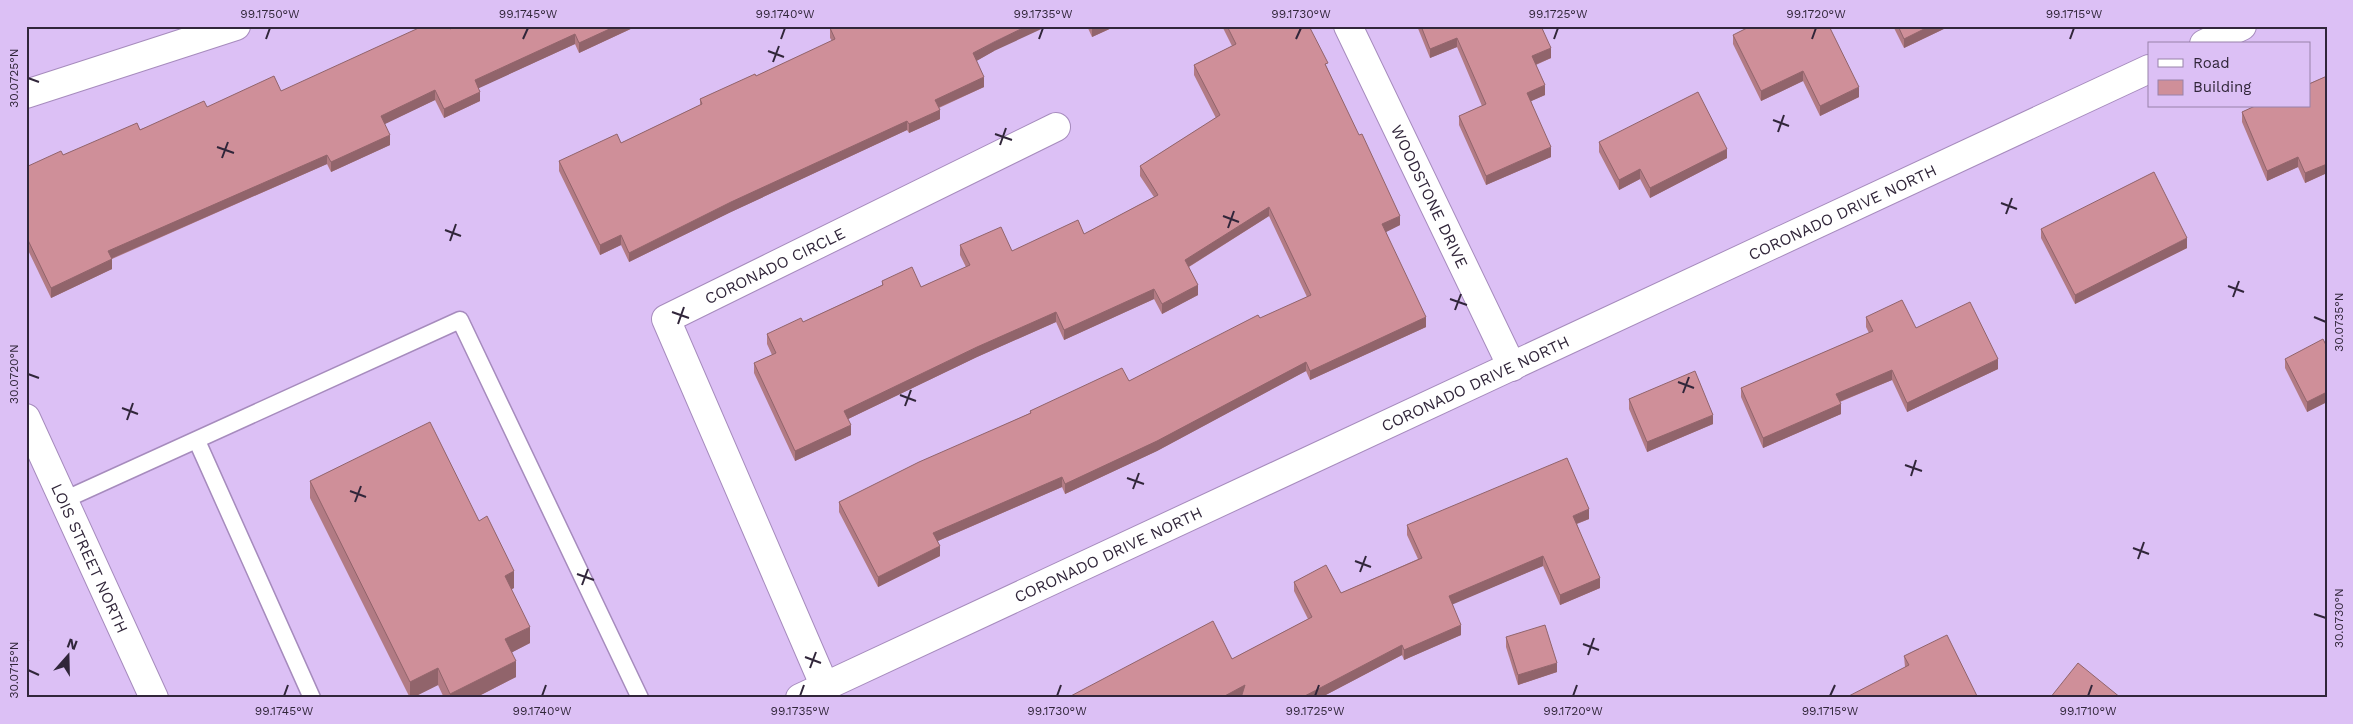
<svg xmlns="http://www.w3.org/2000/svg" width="2353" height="724" viewBox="0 0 2353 724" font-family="'Work Sans',sans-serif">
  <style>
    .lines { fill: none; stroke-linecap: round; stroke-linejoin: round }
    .service-casing { stroke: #a68bbd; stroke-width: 19 }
    .minor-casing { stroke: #a68bbd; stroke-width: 30 }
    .tertiary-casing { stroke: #a68bbd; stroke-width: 30 }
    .service { stroke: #fff; stroke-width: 16 }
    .minor { stroke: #fff; stroke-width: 28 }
    .tertiary { stroke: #fff; stroke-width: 28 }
    .wall { fill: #b27b84 }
    .shaded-wall { fill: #91646b }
    .building { fill: #cf8f99; stroke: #91646b }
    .ticks { fill: none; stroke: #31263a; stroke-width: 2 }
    .labels { text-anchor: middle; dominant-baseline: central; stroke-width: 4; stroke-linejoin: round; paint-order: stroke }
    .street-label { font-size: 16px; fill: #31263a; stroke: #dcc0f5 }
    .neatline { fill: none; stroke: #31263a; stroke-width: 2 }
    .ticks-label { font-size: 12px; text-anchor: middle; fill: #31263a }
  </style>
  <rect width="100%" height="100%" fill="#dcc0f5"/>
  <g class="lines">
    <defs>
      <g id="service">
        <polyline points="197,441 312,698"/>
        <polyline points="64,500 460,320 640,698"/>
      </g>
      <g id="minor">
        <path id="s1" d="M1348,26L1512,367"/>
        <polyline points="26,94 236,26"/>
        <path id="s2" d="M26,418L154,698"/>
        <path id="s3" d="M825,687L666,319L1056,127"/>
      </g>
      <g id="tertiary">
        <polyline points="2204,44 2242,26"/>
        <path id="s4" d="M800,698L2149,69"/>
      </g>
    </defs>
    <use href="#service" class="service-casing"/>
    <use href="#minor" class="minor-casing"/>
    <use href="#tertiary" class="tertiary-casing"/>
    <use href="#service" class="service"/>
    <use href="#minor" class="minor"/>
    <use href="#tertiary" class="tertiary"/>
  </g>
  <g class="wall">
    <polygon points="637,26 579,53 575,44 478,88 480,101 444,118 435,100 384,124 390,145 331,172 327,164 112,259 112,269 51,298 26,246 26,167 63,155 207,107 281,91 450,29"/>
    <polygon points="1087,26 1116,26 1092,37"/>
    <polygon points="1222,26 1309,26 1328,70 1400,225 1386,232 1426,327 1310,380 1306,371 1157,451 1065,494 1062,487 938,541 940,556 878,587 839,512 839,502 1030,413 1030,411 1129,381 1307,297 1269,216 1189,267 1198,295 1162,314 1154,299 1064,340 1056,322 977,357 848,419 851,435 795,461 754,373 754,363 772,355 767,344 767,334 803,322 882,285 882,281 921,287 966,267 960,255 960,245 1012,251 1084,234 1154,197 1140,176 1140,166 1216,118 1194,75 1194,65 1232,46"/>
    <polygon points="1417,26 1541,26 1551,58 1536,65 1545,95 1531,101 1551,157 1486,185 1459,125 1459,116 1482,106 1457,47 1430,58"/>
    <polygon points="1893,26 1950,26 1904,48"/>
    <polygon points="830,28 994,51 976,61 984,87 939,108 940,119 909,133 907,130 731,212 629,262 621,245 600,255 559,171 559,161 621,143 700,105 700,99 756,76 832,41 830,38"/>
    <polygon points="1733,35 1859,97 1820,116 1803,81 1761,101 1733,44"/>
    <polygon points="2327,76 2327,173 2305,183 2298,167 2267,181 2242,122 2242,112"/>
    <polygon points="1599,142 1727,158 1650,198 1640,179 1619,190 1599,152"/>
    <polygon points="2041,229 2187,248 2075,304 2041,238"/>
    <polygon points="1866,317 1916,328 1998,369 1907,412 1892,380 1840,402 1841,414 1763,448 1741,397 1741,388 1869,333 1866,327"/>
    <polygon points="2327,347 2327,402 2307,412 2285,368 2285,359"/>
    <polygon points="1629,399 1713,424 1647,452 1629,409"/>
    <polygon points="310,481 479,521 514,588 511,589 530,643 512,652 516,677 475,698 444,698 438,685 412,698 410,698 310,498"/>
    <polygon points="1589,519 1577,524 1600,588 1560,605 1543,566 1452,604 1461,635 1404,660 1402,655 1320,698 1241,698 1241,697 1240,698 1067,698 1232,659 1308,619 1294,591 1294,582 1341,593 1418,559 1407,535 1407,525"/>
    <polygon points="1506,637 1557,672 1518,685 1506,647"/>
    <polygon points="1904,656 1978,698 1905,667"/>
  </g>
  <g class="shaded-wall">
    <polygon points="616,26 637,26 579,53 579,43"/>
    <polygon points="1027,26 1048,26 994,51 973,63 973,53 994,42"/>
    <polygon points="1095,26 1116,26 1092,37 1092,28"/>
    <polygon points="1930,26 1950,26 1904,48 1904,39"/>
    <polygon points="575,34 575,44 475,90 475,80"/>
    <polygon points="1457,38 1457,47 1430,58 1430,49"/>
    <polygon points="1551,48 1551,58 1532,66 1532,56"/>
    <polygon points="1803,71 1803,81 1761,101 1761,91"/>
    <polygon points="984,77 984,87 935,109 935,100"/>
    <polygon points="1545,85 1545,95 1527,103 1527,93"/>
    <polygon points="1859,87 1859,97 1820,116 1820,106"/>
    <polygon points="435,90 435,100 381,126 381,116"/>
    <polygon points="480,92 480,101 444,118 444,109"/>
    <polygon points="940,110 940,119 909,133 909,124"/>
    <polygon points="907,121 907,130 731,212 629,262 629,253 731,202"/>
    <polygon points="390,135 390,145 331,172 331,162"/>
    <polygon points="1551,147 1551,157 1486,185 1486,176"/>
    <polygon points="1727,149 1727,158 1650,198 1650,188"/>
    <polygon points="327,155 327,164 108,260 108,251"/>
    <polygon points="2298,157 2298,167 2267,181 2267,171"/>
    <polygon points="2327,164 2327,173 2305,183 2305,173"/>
    <polygon points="1640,169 1640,179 1619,190 1619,180"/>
    <polygon points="1269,207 1269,216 1185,269 1185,260"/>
    <polygon points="1400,216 1400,225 1382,234 1382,224"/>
    <polygon points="621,235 621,245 600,255 600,245"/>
    <polygon points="2187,238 2187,248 2075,304 2075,295"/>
    <polygon points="112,259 112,269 51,298 51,288"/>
    <polygon points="1198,285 1198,295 1162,314 1162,304"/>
    <polygon points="1154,289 1154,299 1064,340 1064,330"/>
    <polygon points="1056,312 1056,322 977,357 844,421 844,411 977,347"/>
    <polygon points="1426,317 1426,327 1310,380 1310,371"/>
    <polygon points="1998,359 1998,369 1907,412 1907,403"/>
    <polygon points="1306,362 1306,371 1157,451 1065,494 1065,484"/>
    <polygon points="1892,370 1892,380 1836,403 1836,394"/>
    <polygon points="2327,392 2327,402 2307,412 2307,402"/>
    <polygon points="1841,404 1841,414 1763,448 1763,438"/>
    <polygon points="1713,415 1713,424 1647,452 1647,442"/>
    <polygon points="851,425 851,435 795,461 795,451"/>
    <polygon points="1062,477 1062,487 933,543 933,533"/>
    <polygon points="1589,509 1589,519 1573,525 1573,516"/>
    <polygon points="940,546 940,556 878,587 878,577"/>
    <polygon points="1543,556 1543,566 1449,606 1449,596"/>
    <polygon points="514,571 514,588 505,593 505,576"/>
    <polygon points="1600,578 1600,588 1560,605 1560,595"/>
    <polygon points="1461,625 1461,635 1404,660 1404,650"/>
    <polygon points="530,627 530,643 505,656 505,639"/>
    <polygon points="29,641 29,651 26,652 26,642"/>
    <polygon points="1402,645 1402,655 1320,698 1301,698"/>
    <polygon points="516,661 516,677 475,698 450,698 450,694"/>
    <polygon points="1557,663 1557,672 1518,685 1518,675"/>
    <polygon points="438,668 438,685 412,698 410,698 410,682"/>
    <polygon points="1245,685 1245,695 1240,698 1221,698"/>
  </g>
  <g class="building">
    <polygon points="423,26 449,26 450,29 456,26 616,26 579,43 575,34 475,80 480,92 444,109 435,90 381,116 390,135 331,162 327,155 108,251 112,259 51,288 26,236 26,167 61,151 63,155 137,123 140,130 204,101 207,107 274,76 281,91"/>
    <polygon points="835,26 1027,26 994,42 973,53 984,77 935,100 940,110 909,124 907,121 731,202 629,253 621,235 600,245 559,161 617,134 621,143 702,104 700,99 755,74 756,76 835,39 830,28"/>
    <polygon points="1227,26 1309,26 1328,63 1325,64 1359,135 1362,134 1400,216 1382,224 1426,317 1310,371 1306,362 1157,441 1065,484 1062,477 933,533 940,546 878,577 839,502 919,462 1031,413 1030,411 1122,368 1129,381 1258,315 1260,318 1311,295 1269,207 1185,260 1198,285 1162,304 1154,289 1064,330 1056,312 977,347 844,411 851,425 795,451 754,363 776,353 767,334 801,318 803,322 883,285 882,281 912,267 921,287 970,265 960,245 1001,227 1012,251 1078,220 1084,234 1158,195 1140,166 1220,115 1194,65 1236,44"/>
    <polygon points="1421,26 1541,26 1551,48 1532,56 1545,85 1527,93 1551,147 1486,176 1459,116 1486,104 1457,38 1430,49"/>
    <polygon points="1751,26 1829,26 1859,87 1820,106 1803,71 1761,91 1733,35"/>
    <polygon points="1898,26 1930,26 1904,39"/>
    <polygon points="2327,76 2327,164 2305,173 2298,157 2267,171 2242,112 2255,106 2309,106 2309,84"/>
    <polygon points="1698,92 1727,149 1650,188 1640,169 1619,180 1599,142"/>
    <polygon points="2154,172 2187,238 2075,295 2041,229"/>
    <polygon points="1902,300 1916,328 1970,302 1998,359 1907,403 1892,370 1836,394 1841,404 1763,438 1741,388 1873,331 1866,317"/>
    <polygon points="2323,339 2327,347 2327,392 2307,402 2285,359"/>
    <polygon points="1695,371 1713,415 1647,442 1629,399"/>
    <polygon points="430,422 479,521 487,516 514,571 505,576 530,627 505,639 516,661 450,694 438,668 410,682 310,481"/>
    <polygon points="1567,458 1589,509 1573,516 1600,578 1560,595 1543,556 1449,596 1461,625 1404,650 1402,645 1301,698 1241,698 1245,685 1221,698 1067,698 1213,621 1232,659 1312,617 1294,582 1326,565 1341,593 1422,558 1407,525"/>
    <polygon points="1545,625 1557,663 1518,675 1506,637"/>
    <polygon points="1947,635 1978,698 1845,698 1909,665 1904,656"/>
    <polygon points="26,636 29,641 26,642"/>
    <polygon points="2078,663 2121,698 2050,698"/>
  </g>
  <path class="ticks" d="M266,39L270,28M523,39L528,28M781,39L785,28M1039,39L1043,28M1296,39L1301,28M1554,39L1558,28M1812,39L1816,28M2070,39L2074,28M768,51L784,57M773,62L779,46M28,78L39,82M1773,120L1789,126M1778,132L1784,115M995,134L1012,140M1000,145L1006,128M217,147L234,153M222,158L228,142M2001,203L2017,209M2006,214L2012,198M1223,216L1239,222M1228,228L1234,211M445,230L461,236M450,241L456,224M2228,286L2244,292M2233,297L2239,281M1450,299L1467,305M1455,310L1461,294M672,312L689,318M2314,317L2326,322M678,324L684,307M28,374L39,378M1678,382L1694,388M1683,393L1689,377M900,395L916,401M905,406L911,390M122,408L138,414M127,420L133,403M1905,465L1922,471M1911,476L1916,460M1127,478L1144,484M1133,489L1139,473M350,491L366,497M355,502L361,486M2133,548L2149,554M2138,559L2144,542M1355,561L1371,567M1360,572L1366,556M577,574L594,580M582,585L588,569M2314,614L2326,618M1583,644L1599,650M1588,655L1594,638M805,657L821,663M810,668L816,652M28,670L39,675M284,696L288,685M542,696L546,685M800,696L804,685M1057,696L1061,685M1315,696L1319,685M1573,696L1577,685M1830,696L1835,685M2088,696L2092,685"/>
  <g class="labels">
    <g class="street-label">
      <text stroke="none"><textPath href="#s1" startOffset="189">WOODSTONE DRIVE</textPath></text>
      <text stroke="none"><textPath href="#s4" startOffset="1150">CORONADO DRIVE NORTH</textPath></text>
      <text stroke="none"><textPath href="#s3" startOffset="522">CORONADO CIRCLE</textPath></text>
      <text stroke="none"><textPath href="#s4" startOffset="745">CORONADO DRIVE NORTH</textPath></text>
      <text stroke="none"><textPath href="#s4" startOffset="340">CORONADO DRIVE NORTH</textPath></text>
      <text stroke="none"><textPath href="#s2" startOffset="154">LOIS STREET NORTH</textPath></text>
    </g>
  </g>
  <rect width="2353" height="724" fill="none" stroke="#dcc0f5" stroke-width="55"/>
  <rect x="2148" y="42" width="162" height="65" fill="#dcc0f5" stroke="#9882aa"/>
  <rect x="2158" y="59" width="25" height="8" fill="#ffffff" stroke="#9882aa"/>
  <text x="2193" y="68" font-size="15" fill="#31263a">Road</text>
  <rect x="2158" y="80" width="25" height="15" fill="#cf8f99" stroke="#9882aa"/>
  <text x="2193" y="92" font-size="15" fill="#31263a">Building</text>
  <g transform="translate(68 656) rotate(20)" stroke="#dcc0f5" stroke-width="4" paint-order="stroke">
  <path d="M0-4L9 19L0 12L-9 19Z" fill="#31263a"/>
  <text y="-8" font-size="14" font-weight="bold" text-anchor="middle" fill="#31263a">N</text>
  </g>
  <rect x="28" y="28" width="2298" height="668" class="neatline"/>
  <g class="ticks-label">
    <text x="270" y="18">99.1750°W</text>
    <text x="528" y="18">99.1745°W</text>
    <text x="785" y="18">99.1740°W</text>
    <text x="1043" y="18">99.1735°W</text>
    <text x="1301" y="18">99.1730°W</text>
    <text x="1558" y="18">99.1725°W</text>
    <text x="1816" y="18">99.1720°W</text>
    <text x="2074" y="18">99.1715°W</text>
    <text transform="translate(14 78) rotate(-90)" y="4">30.0725°N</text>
    <text transform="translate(2339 322) rotate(-90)" y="4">30.0735°N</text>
    <text transform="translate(14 374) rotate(-90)" y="4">30.0720°N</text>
    <text transform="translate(2339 618) rotate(-90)" y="4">30.0730°N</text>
    <text transform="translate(14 670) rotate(-90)" y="4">30.0715°N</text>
    <text x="284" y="715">99.1745°W</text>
    <text x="542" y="715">99.1740°W</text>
    <text x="800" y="715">99.1735°W</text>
    <text x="1057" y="715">99.1730°W</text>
    <text x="1315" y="715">99.1725°W</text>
    <text x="1573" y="715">99.1720°W</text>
    <text x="1830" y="715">99.1715°W</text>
    <text x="2088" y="715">99.1710°W</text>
  </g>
</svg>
